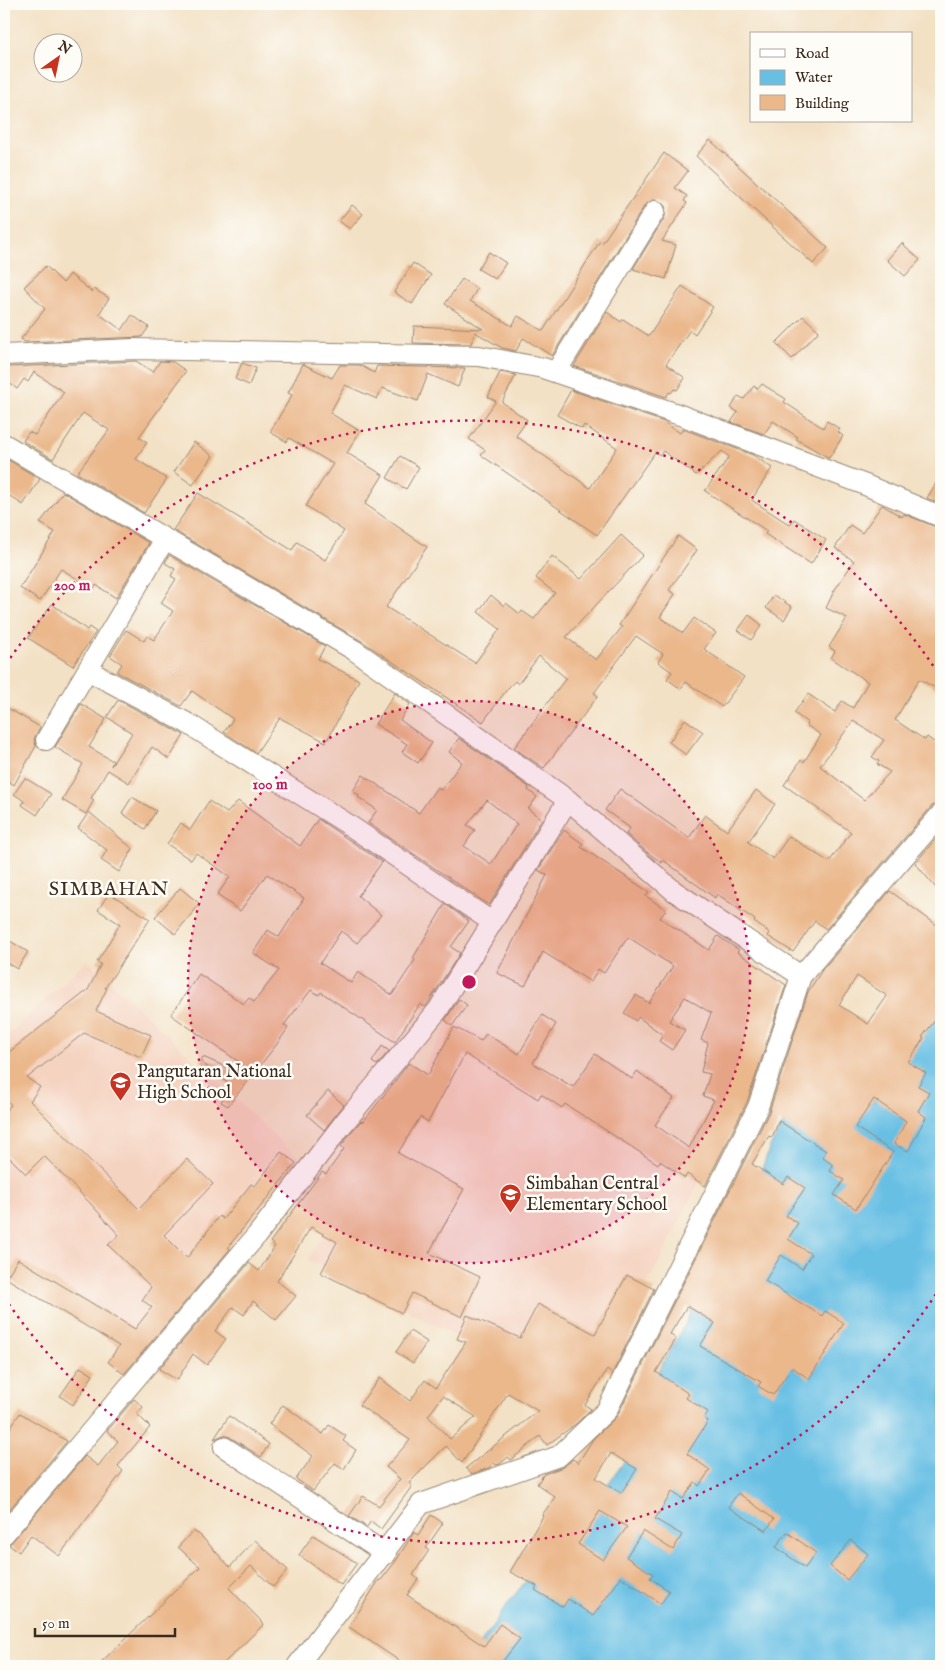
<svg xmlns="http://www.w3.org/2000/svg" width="945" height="1670" viewBox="0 0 945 1670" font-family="'IM FELL English',serif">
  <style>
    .built { fill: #f5d3c1 }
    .water { fill: #67bfe4; stroke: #517481 }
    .building { fill: #ebb88c; fill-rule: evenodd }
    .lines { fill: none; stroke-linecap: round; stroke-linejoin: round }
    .street-casing { stroke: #978672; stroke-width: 22 }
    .street { stroke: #fff; stroke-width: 20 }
    .ring { fill: none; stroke: #c2185b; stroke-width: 2.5; stroke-dasharray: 2.5 5 }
    .labels { text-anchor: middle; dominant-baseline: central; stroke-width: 5; stroke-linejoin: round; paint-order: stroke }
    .poi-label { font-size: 18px; fill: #3b2a1e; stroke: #fdfcf7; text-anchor: start }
    .quarter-label { font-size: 20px; letter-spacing: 1px; fill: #3b2a1e; stroke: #fdfcf7 }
    .centre { fill: #c2185b; stroke: #fdfcf7; stroke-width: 2.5 }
    .ring-label { font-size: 15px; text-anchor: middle; font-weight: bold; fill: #c2185b; stroke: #fdfcf7; stroke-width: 5; stroke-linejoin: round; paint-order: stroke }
  </style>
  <rect width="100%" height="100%" fill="#fdfcf7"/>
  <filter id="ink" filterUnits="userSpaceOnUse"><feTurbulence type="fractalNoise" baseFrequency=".02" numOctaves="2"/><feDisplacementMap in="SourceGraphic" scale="10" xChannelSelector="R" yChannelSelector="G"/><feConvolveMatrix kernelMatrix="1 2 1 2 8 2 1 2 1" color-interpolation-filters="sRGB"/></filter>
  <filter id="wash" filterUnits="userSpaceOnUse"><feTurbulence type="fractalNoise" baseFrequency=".0096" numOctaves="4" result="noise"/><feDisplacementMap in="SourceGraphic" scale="20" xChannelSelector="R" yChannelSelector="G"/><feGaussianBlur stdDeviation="1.12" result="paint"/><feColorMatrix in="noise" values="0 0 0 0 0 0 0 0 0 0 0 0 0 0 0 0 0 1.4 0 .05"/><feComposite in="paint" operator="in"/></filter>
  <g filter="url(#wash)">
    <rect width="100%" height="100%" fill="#f3e1c5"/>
    <g class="built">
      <polygon points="87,960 304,1163 175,1313 140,1359 4,1276 4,1039"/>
      <polygon points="453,1018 708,1166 587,1402 308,1260"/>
    </g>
    <polygon class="water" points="941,921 941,1666 465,1666 509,1602 550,1551 605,1488 627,1458 659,1370 686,1323 695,1301 755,1188 770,1147 795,1103 858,1091 919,949"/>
    <g id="blocks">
      <g class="building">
        <polygon points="710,140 828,248 813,264 696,156"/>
        <polygon points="664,153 688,171 675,188 687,196 684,201 687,203 662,241 676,245 666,279 633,269 665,217 665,205 655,199 645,205 552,356 523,338 516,351 502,348 475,332 471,344 413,343 414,326 483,329 445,304 462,279 477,289 470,301 512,326 518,316 543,331 600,241 602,243"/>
        <polygon points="352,205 363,214 350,229 339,221"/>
        <polygon points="902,243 920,260 905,276 887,260"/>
        <polygon points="489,252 506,263 495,279 478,269"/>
        <polygon points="413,263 431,275 412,304 394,292"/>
        <polygon points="46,266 63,283 70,274 92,292 94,289 109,298 99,314 122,330 132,315 149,327 142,337 25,342 21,339 45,309 24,287"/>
        <polygon points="682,286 713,307 695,334 690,330 666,364 685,378 677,390 674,389 671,393 669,392 666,397 574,366 607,312 621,322 623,319 649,336"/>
        <polygon points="803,316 819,331 792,359 776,343"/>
        <polygon points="136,361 153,372 160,361 173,362 186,371 139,437 147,442 136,459 167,479 144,513 77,473 109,430 83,413 53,459 23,441 29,432 35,435 64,392 34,372 28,382 24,379 17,389 4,379 4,374 9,367"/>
        <polygon points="242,363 256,368 249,385 235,379"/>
        <polygon points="303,364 332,378 340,365 360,365 374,373 377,366 465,368 458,387 428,374 418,401 382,388 377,399 345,385 330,413 360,431 347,453 383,475 365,504 427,547 386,607 475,663 500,629 478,612 491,595 504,606 506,603 520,614 522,611 534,619 555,593 536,578 552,556 581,579 621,535 643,555 566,637 596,660 622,627 619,625 678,536 697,550 669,590 675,594 660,617 683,633 694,618 716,633 704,649 744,677 722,707 686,682 681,689 667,679 672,672 658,662 663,654 636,636 594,693 598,696 544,768 514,748 566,678 539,656 518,684 515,681 508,688 483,722 360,640 173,530 198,493 292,550 297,542 325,560 344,531 306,506 333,464 289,438 287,442 270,432 292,395 288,393"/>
        <polygon points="500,372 516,375 502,402 527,420 516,436 590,488 617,448 584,425 582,429 557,415 571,390 664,422 680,433 683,429 753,455 772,468 752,499 753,501 790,525 794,519 826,540 811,564 765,534 767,531 705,491 729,457 722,451 696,475 663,451 660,455 655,452 597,535 481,455 485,450 469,439 496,401 488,397"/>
        <polygon points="762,384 786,399 784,402 823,428 827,421 840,429 838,432 843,436 829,458 796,439 798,437 773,421 764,434 731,422 738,412 731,408 738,396 744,399 754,386 758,389"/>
        <polygon points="194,442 213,456 193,485 174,472"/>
        <polygon points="400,456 419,467 406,489 387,478"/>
        <polygon points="8,460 40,479 23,505 4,492 4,467"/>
        <polygon points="941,475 941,504 927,498"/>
        <polygon points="63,492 149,543 116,598 96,585 94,589 61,569 40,601 20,588 55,532 40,523"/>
        <path d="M882,505L902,517L904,514L941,529V691L919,679L895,720L925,740L927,737L941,747V802L932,806L826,929L815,921L793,952L768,936L770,933L754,922L755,920L717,894L715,898L663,860L662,863L647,852L626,834L630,828L605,810L620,789L689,838L705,815L727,831L756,790L775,804L748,842L773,859L789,836L829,862L851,832L784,785L801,760L804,762L821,735L806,725L808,723L794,713L808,694L835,712L842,701L853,708L868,682L831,658L835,651L829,647L847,618L826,608L834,591L854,561L835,548L850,525L862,533ZM853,721L884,740L872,757L879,761L877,764L890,772L864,800L820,766Z"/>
        <polygon points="169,555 325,646 318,659 359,680 326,742 280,718 256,753 224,732 233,719 192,691 181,706 117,672 122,664 110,656 126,630 144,641 147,636 154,640 173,611 161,603 176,579 171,576 175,569 165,563"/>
        <polygon points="774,595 792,607 784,620 766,608"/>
        <polygon points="52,604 87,630 89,627 96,632 73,666 28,638"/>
        <polygon points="749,615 762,625 751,640 738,630"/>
        <polygon points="395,693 410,704 400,720 432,743 418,763 402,752 407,744 375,724"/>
        <polygon points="118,700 184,735 169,759 152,747 129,783 108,770 91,798 94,800 86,814 62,800 83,764 55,747 81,704 106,719 89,747 113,761 111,766 132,733 107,717"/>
        <polygon points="4,706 40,727 34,739 36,746 14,785 4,778"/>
        <polygon points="685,719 703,732 686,755 669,742"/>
        <path d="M459,738L529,787L528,790L537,797L528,809L542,819L489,905L368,823L377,810L358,797L359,795L353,791L363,775L419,813L437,787L441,790L462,762L449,752ZM487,800L517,824L491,864L464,846L475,830L467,825Z"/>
        <polygon points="25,778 51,794 37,815 22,805 24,801 14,794"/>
        <polygon points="132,797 156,811 145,829 122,813"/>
        <polygon points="209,801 227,813 238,801 300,846 318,819 382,862 358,896 381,915 357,943 341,931 320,963 351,983 358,972 392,995 415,960 413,958 445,904 469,921 451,947 460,953 428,1003 425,1007 420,1004 395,1042 321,992 319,995 311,990 284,1025 288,1028 277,1044 228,1106 221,1102 230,1085 200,1061 203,1057 237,1072 242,1064 171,1015 199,974 244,1004 249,998 254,1002 279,970 253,953 268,930 279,937 304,898 267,874 240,911 217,895 230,877 196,853 191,860 167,844 181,823 190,830"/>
        <polygon points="89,812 133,849 119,872 101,860 107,850 78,828"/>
        <polygon points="564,830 583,844 581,847 649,892 646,896 666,910 660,918 709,950 718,936 739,950 737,952 786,985 747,1102 705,1186 687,1174 685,1178 660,1161 658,1164 565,1104 562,1108 541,1094 538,1099 465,1054 428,1122 420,1117 398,1153 464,1189 429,1253 480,1277 462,1317 412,1293 402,1313 321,1273 337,1242 311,1227 277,1281 296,1296 276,1320 253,1301 244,1315 233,1307 215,1331 226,1339 207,1365 193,1354 177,1380 159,1369 249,1263 259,1271 275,1246 270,1242 322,1172 326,1174 344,1149 341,1146 352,1131 361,1121 363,1122 409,1063 428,1075 454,1027 481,1041 486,1034 519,1054 542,1015 556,1024 533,1063 573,1087 595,1054 632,1079 637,1071 674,1098 655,1125 689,1148 714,1100 703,1096 710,1074 701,1072 708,1043 701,1040 711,1013 685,997 669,1021 685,1030 672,1050 659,1041 663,1035 638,1017 636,1021 624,1013 636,995 649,1003 673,966 628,937 604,973 598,969 591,982 543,952 525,986 497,973 547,875 538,870"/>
        <polygon points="941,833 941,894 915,863"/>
        <polygon points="180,888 200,904 175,934 155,917"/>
        <path d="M890,891L941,928V1013L922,1037L924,1038L908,1062L926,1073L918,1086L929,1092L918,1111L926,1117L908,1151L894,1144L906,1121L874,1099L855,1127L893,1152L856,1209L834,1195L844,1180L830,1171L833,1165L822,1157L826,1151L779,1121L772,1137L769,1136L752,1164L783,1184L788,1177L805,1188L786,1216L798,1223L788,1239L811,1254L802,1269L781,1255L765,1281L822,1316L825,1311L844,1323L809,1379L792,1367L773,1395L758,1386L761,1382L700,1346L715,1323L687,1306L670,1334L676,1339L656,1372L689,1394L686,1398L708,1412L704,1418L708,1421L687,1454L710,1470L699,1486L695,1482L683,1499L672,1492L655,1519L682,1535L673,1550L643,1531L626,1557L653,1574L650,1578L669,1591L661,1604L621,1577L593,1616L568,1599L563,1607L535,1590L537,1586L510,1572L543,1516L542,1515L555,1497L537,1484L544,1474L563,1467L573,1459L578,1463L593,1439L617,1416L769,1112L808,992L822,970ZM857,976L887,996L868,1024L839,1005ZM611,1453L637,1469L621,1493L596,1478ZM600,1511L627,1527L603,1560L578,1544Z"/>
        <polygon points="109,893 150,919 105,988 107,988 96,1011 151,1035 141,1057 84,1033 27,1078 40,1087 30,1101 139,1209 187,1159 213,1184 164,1235 187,1258 219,1216 223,1219 251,1184 255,1186 281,1152 296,1163 228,1247 230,1249 124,1374 108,1362 119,1346 6,1278 18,1259 135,1329 152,1307 142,1300 151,1287 108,1245 119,1235 90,1203 44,1156 26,1174 4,1152 4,1113 11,1105 4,1095 4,1056 88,990 101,964 97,962 120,924 98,910"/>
        <polygon points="10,941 28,952 17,969 4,961 4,951"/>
        <polygon points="459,999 467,1005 452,1026 445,1020"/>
        <polygon points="382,1046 389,1051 377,1065 372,1062"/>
        <polygon points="328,1091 344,1105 324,1130 307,1115"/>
        <path d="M627,1275L654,1289L612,1374L607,1370L585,1405L591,1409L577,1423L547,1445L540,1436L511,1460L508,1457L500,1464L496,1465L494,1463L489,1468L471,1474L466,1468L538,1411L508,1393L462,1463L446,1446L409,1483L412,1486L381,1529L371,1521L367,1527L349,1516L363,1496L379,1506L400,1479L386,1467L410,1440L359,1405L380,1378L410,1401L425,1380L436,1388L466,1342L457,1339L467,1315L520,1338L538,1304L595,1334ZM443,1396L476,1417L450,1439L428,1416Z"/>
        <polygon points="410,1331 427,1342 413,1363 396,1352"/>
        <polygon points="80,1367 93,1375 73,1405 60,1396"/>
        <polygon points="134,1399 143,1407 137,1414 150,1427 118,1466 123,1471 59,1556 31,1535 19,1552 9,1545 85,1456 98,1466 118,1441 107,1431"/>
        <polygon points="283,1405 323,1434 329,1425 346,1436 343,1441 356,1450 344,1469 335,1463 313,1491 296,1479 313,1456 269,1424"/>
        <polygon points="20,1413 67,1441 4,1516 4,1437"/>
        <polygon points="229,1416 269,1444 261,1457 230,1437 224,1435 214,1439"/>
        <polygon points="738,1493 774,1519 766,1531 728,1507"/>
        <polygon points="431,1515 443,1523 426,1548 429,1550 413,1575 418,1579 407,1595 484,1646 500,1624 520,1639 499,1666 407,1666 349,1627 379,1580 381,1580 396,1561 414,1532 418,1535"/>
        <polygon points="193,1531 200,1535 230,1567 255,1540 288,1570 273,1587 251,1566 229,1588 264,1624 221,1666 97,1666 200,1567 178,1547"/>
        <polygon points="787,1532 816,1553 805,1568 776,1547"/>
        <polygon points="313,1535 357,1563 341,1585 299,1555"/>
        <polygon points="851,1540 868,1554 847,1580 830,1566"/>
      </g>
    </g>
  </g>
  <g filter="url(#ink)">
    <use href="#blocks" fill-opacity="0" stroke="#978672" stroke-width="1"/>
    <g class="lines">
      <defs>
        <g id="street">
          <polyline points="4,355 133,349 479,356 543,368 683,416 863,484 941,517"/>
          <polyline points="556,372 655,211"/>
          <polyline points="4,444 354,650 568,800 674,891 801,976"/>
          <polyline points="89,671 187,723 346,823 492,922"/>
          <polyline points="46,740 165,539"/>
          <polyline points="224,1447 386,1554"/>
          <polyline points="4,1534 257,1235 343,1124 438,1010 568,800"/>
          <polyline points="297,1666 421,1504 559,1456 607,1410 758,1107 801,976 941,814"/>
        </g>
      </defs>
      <use href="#street" class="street-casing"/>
      <use href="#street" class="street"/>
    </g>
  </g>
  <circle cx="469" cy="982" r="281" fill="#c2185b" fill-opacity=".12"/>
  <g class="ring">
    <circle cx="469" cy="982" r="281"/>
    <path d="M940 1288A562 562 0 0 1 6 1300M6 664A562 562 0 0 1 940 676"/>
  </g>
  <defs>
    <symbol id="school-pin" viewBox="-11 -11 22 30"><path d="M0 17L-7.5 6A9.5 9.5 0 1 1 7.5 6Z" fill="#c8321e" stroke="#fdfcf7"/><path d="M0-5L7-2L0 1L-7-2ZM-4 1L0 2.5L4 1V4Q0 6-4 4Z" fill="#fff"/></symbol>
  </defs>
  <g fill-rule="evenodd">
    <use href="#school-pin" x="108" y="1070" width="25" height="34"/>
    <use href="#school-pin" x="498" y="1182" width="25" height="34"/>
  </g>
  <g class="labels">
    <g class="poi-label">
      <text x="137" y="1072">Pangutaran National<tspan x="137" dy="21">High School</tspan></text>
      <text x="526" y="1184">Simbahan Central<tspan x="526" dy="21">Elementary School</tspan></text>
    </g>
    <g class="quarter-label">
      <text x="109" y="889">SIMBAHAN</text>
    </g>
  </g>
  <circle cx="469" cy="982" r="8" class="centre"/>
  <g class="ring-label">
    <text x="72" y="590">200 m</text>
    <text x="270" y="789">100 m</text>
  </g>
  <rect width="945" height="1670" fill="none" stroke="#fdfcf7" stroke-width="20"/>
  <rect x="750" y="32" width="162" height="90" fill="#fdfcf7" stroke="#afa8a0"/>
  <rect x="760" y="49" width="25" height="8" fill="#ffffff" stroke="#afa8a0"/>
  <text x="795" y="58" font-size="15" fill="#3b2a1e">Road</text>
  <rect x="760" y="70" width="25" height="15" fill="#67bfe4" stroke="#afa8a0"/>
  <text x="795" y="82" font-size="15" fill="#3b2a1e">Water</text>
  <rect x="760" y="95" width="25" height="15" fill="#ebb88c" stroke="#afa8a0"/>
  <text x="795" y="108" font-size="15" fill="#3b2a1e">Building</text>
  <g transform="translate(58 58) rotate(33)"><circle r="24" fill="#fdfcf7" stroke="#afa8a0"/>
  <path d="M0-4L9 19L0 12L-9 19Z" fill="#c8321e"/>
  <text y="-8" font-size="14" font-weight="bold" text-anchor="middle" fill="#3b2a1e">N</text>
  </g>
  <path d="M35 1628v8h140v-8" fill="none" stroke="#3b2a1e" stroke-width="2.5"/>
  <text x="42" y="1628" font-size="15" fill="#3b2a1e" stroke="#fdfcf7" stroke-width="4" paint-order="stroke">50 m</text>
</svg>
